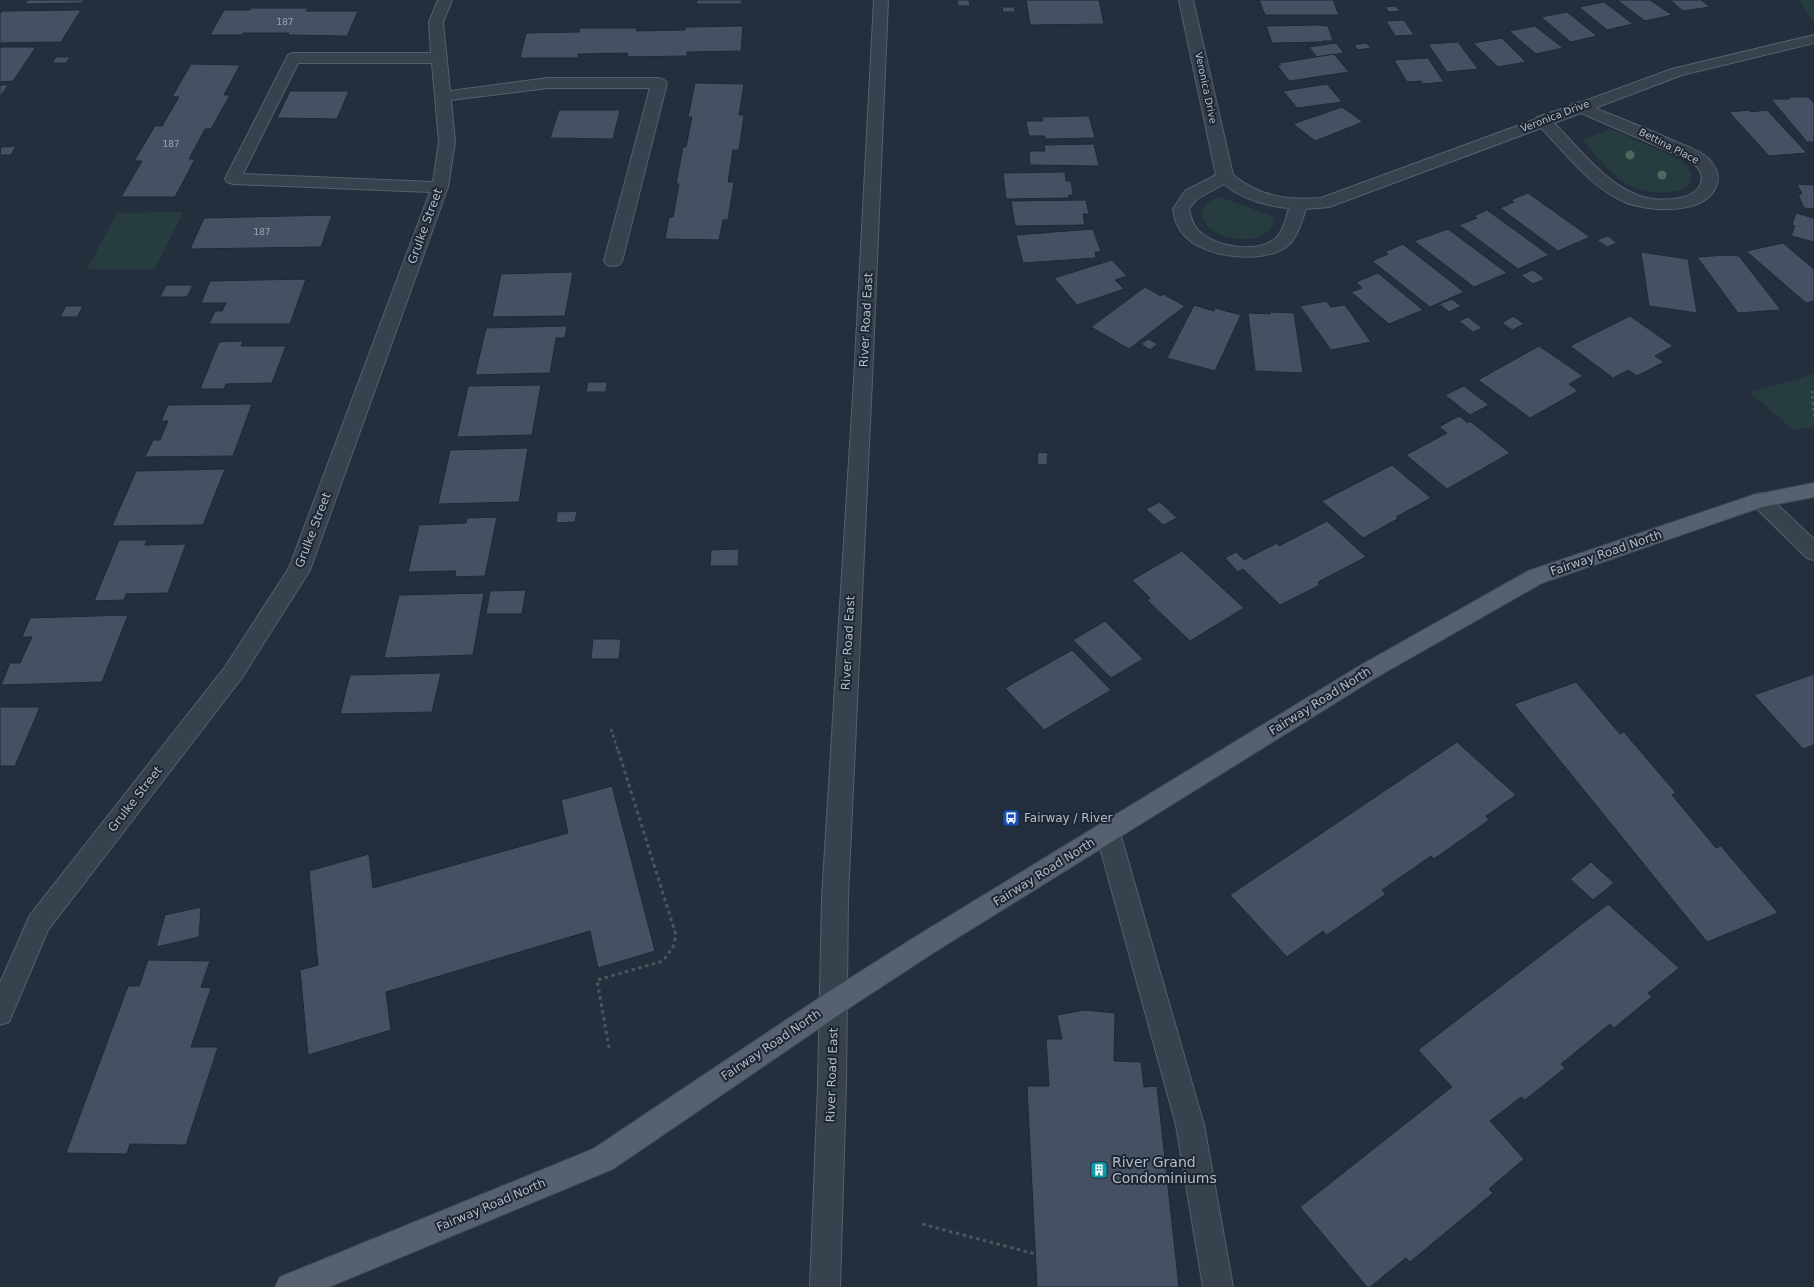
<svg xmlns="http://www.w3.org/2000/svg" width="1814" height="1287" viewBox="0 0 1814 1287" font-family="'DejaVu Sans',sans-serif">
  <style>
    .green { fill: #263c3f }
    .building { fill: #455162; stroke: #1f2835 }
    .lines { fill: none; stroke-linecap: round; stroke-linejoin: round }
    .minor-casing { stroke: #565f6c; stroke-width: 2 }
    .major-casing { stroke: #414a57; stroke-width: 2 }
    .path-far1 { stroke: #44595c; stroke-width: 2.5; stroke-dasharray: 3 3; stroke-linecap: butt }
    .path { stroke: #44595c; stroke-width: 3; stroke-dasharray: 3.5 3.5; stroke-linecap: butt }
    .minor { fill: #38414e; fill-rule: evenodd }
    .major { fill: #56606e; fill-rule: evenodd }
    .tree { fill: #4b6a5d }
    .labels { text-anchor: middle; dominant-baseline: central; stroke-width: 4; stroke-linejoin: round; paint-order: stroke }
    .far-number-label { font-size: 9px; fill: #98a1af }
    .far-street-label { font-size: 10px; fill: #b4bcc9; stroke: #1d2633 }
    .street-label { font-size: 12px; fill: #b4bcc9; stroke: #1d2633 }
    .poi-label { font-size: 12px; fill: #b4bcc9; stroke: #1d2633; text-anchor: start }
    .near-poi-label { font-size: 14px; fill: #b4bcc9; stroke: #1d2633; text-anchor: start }
  </style>
  <rect width="100%" height="100%" fill="#242f3e"/>
  <g class="green">
    <polygon points="1799,0 1814,0 1814,22"/>
    <path d="M1611,129L1681,160C1698,175 1693,190 1670,192C1658,194 1643,191 1631,186C1611,177 1597,156 1582,140Z"/>
    <path d="M1219,197L1270,215L1274,220C1268,250 1208,242 1201,215C1203,205 1209,200 1219,197Z"/>
    <polygon points="183,212 155,269 87,269 117,213"/>
    <polygon points="1814,374 1814,427 1793,430 1750,392"/>
  </g>
  <g class="building">
    <polygon points="28,0 84,0 82,3 25,4"/>
    <polygon points="697,0 742,0 741,4 696,4"/>
    <polygon points="957,0 969,0 970,6 958,6"/>
    <polygon points="1026,0 1099,0 1104,24 1030,25"/>
    <polygon points="1259,0 1333,0 1339,15 1265,15"/>
    <polygon points="1617,0 1650,0 1672,15 1645,21"/>
    <polygon points="1670,0 1701,0 1710,7 1683,11"/>
    <polygon points="1604,2 1633,24 1607,30 1579,7"/>
    <polygon points="1396,6 1400,11 1389,12 1385,7"/>
    <polygon points="1002,7 1014,7 1015,12 1003,12"/>
    <polygon points="252,8 308,8 306,11 358,11 347,36 288,35 289,33 243,33 241,35 210,35 224,10 250,10"/>
    <polygon points="81,10 61,42 0,43 0,14 2,11"/>
    <polygon points="1567,12 1597,36 1571,42 1541,17"/>
    <polygon points="1404,20 1414,35 1395,36 1386,21"/>
    <polygon points="1317,25 1328,26 1333,41 1323,41 1323,42 1272,43 1266,26"/>
    <polygon points="743,26 741,51 687,52 687,56 627,57 628,53 578,54 578,58 520,58 526,33 579,32 580,28 637,28 636,31 685,30 686,27"/>
    <polygon points="1535,26 1563,48 1536,54 1509,31"/>
    <polygon points="1502,38 1526,62 1498,67 1473,43"/>
    <polygon points="1458,42 1478,69 1447,72 1428,44"/>
    <polygon points="1336,43 1344,53 1317,57 1309,47"/>
    <polygon points="1366,43 1371,48 1358,50 1354,45"/>
    <polygon points="0,47 36,47 13,81 0,82"/>
    <polygon points="1334,54 1349,72 1289,81 1277,65 1281,65 1279,63"/>
    <polygon points="56,57 70,57 66,63 52,63"/>
    <polygon points="1428,58 1444,82 1423,84 1421,81 1407,82 1394,60"/>
    <polygon points="191,64 240,65 224,95 230,95 211,129 205,129 189,159 195,159 175,197 121,197 142,161 134,161 155,126 162,126 179,97 172,97"/>
    <polygon points="695,83 744,84 739,115 744,115 739,150 733,150 728,182 734,182 728,220 723,220 719,240 665,239 669,217 673,217 679,184 676,184 683,147 686,147 692,117 688,117"/>
    <polygon points="1327,84 1342,102 1297,108 1283,91"/>
    <polygon points="0,85 8,85 0,97"/>
    <polygon points="290,91 349,91 337,119 277,118"/>
    <polygon points="1789,97 1808,97 1814,103 1814,142 1807,142 1771,99 1789,99"/>
    <polygon points="1342,107 1363,122 1315,141 1293,124"/>
    <polygon points="559,110 620,110 613,139 550,138"/>
    <polygon points="1749,110 1751,112 1767,110 1807,153 1769,156 1729,112"/>
    <polygon points="1089,116 1095,138 1045,139 1045,136 1029,136 1026,121 1043,121 1042,117"/>
    <polygon points="1094,144 1099,166 1030,165 1029,151 1045,151 1044,145"/>
    <polygon points="16,146 11,155 0,155 1,147"/>
    <polygon points="1065,172 1066,181 1071,181 1073,195 1069,195 1069,198 1006,199 1003,173"/>
    <polygon points="1797,184 1814,185 1814,209 1804,208 1798,194 1802,194"/>
    <polygon points="1528,193 1590,237 1558,251 1500,208 1514,202 1511,200"/>
    <polygon points="1086,200 1089,214 1083,214 1085,225 1015,226 1011,201"/>
    <polygon points="1487,210 1549,255 1518,269 1459,225 1477,218 1474,216"/>
    <polygon points="1796,213 1814,218 1814,242 1791,236 1795,226 1792,225"/>
    <polygon points="332,215 321,247 190,249 204,218"/>
    <polygon points="1093,229 1101,252 1095,252 1096,258 1023,263 1016,235"/>
    <polygon points="1448,229 1507,273 1474,287 1414,241"/>
    <polygon points="1608,236 1617,243 1607,247 1597,240"/>
    <polygon points="1783,243 1814,269 1814,301 1806,303 1746,251"/>
    <polygon points="1403,244 1464,292 1430,307 1372,261 1388,254 1385,252"/>
    <polygon points="1641,252 1688,259 1697,313 1649,306"/>
    <polygon points="1726,255 1739,256 1781,310 1738,313 1697,257"/>
    <polygon points="1112,260 1127,276 1115,280 1124,289 1077,305 1054,278"/>
    <polygon points="1533,270 1545,279 1533,284 1521,275"/>
    <polygon points="573,272 565,316 492,317 501,274"/>
    <polygon points="1378,273 1423,310 1389,324 1351,292 1362,288 1356,282"/>
    <polygon points="306,279 290,324 209,324 215,311 222,311 226,303 201,303 210,281"/>
    <polygon points="166,285 193,285 187,297 160,297"/>
    <polygon points="1145,287 1161,296 1163,294 1185,306 1129,349 1091,327"/>
    <polygon points="1452,299 1461,306 1449,312 1439,304"/>
    <polygon points="1326,301 1331,307 1345,305 1371,342 1331,350 1300,306"/>
    <polygon points="1194,305 1214,311 1215,308 1241,315 1215,371 1167,358"/>
    <polygon points="66,306 83,306 77,317 60,317"/>
    <polygon points="1270,312 1294,313 1303,373 1255,371 1248,313 1270,314"/>
    <polygon points="1513,316 1524,324 1512,330 1502,323"/>
    <polygon points="1630,316 1673,346 1655,356 1664,362 1637,376 1628,370 1613,378 1570,346"/>
    <polygon points="1468,317 1482,328 1473,332 1459,321"/>
    <polygon points="567,326 565,338 556,338 550,373 475,375 486,328"/>
    <polygon points="1148,339 1158,344 1150,350 1141,344"/>
    <polygon points="243,341 241,346 286,346 272,383 226,384 224,389 200,389 219,342"/>
    <polygon points="1539,346 1583,376 1569,384 1578,391 1530,418 1478,380"/>
    <polygon points="588,382 607,382 606,392 586,392"/>
    <polygon points="541,385 532,435 457,437 468,386"/>
    <polygon points="1464,386 1489,405 1470,415 1445,395"/>
    <polygon points="252,404 233,456 145,457 153,440 160,440 168,421 161,421 168,405"/>
    <polygon points="1459,416 1468,423 1470,421 1510,453 1447,489 1406,455 1447,433 1439,427"/>
    <polygon points="528,448 519,502 438,504 450,450"/>
    <polygon points="1038,452 1048,453 1047,465 1037,464"/>
    <polygon points="1392,465 1431,498 1396,517 1399,518 1363,538 1322,501"/>
    <polygon points="225,469 203,525 112,526 136,471"/>
    <polygon points="1160,502 1177,518 1163,525 1146,509"/>
    <polygon points="577,511 575,522 556,523 557,512"/>
    <polygon points="497,517 485,576 455,577 456,571 408,572 419,525 466,523 467,518"/>
    <polygon points="1327,521 1366,557 1318,582 1320,585 1280,605 1243,569 1238,572 1225,558 1236,552 1244,560 1277,543 1279,546"/>
    <polygon points="119,540 147,540 145,545 186,544 168,593 126,594 124,600 94,601"/>
    <polygon points="739,549 738,566 710,566 711,550"/>
    <polygon points="1182,551 1244,608 1190,641 1147,600 1150,598 1132,580"/>
    <polygon points="526,590 522,614 486,614 490,591"/>
    <polygon points="484,593 473,655 384,658 399,595"/>
    <polygon points="128,615 102,682 1,685 10,663 20,663 32,637 22,637 30,618"/>
    <polygon points="1105,621 1143,659 1111,678 1073,640"/>
    <polygon points="593,639 621,639 619,659 591,659"/>
    <polygon points="1072,650 1111,690 1044,730 1005,688"/>
    <polygon points="441,673 432,712 340,714 350,675"/>
    <polygon points="1814,674 1814,745 1803,749 1754,695"/>
    <polygon points="1576,682 1620,734 1624,732 1676,793 1672,795 1716,848 1721,846 1778,913 1707,942 1514,704"/>
    <polygon points="0,707 40,707 15,766 0,766"/>
    <polygon points="1457,742 1516,795 1486,816 1489,820 1434,859 1431,856 1382,890 1386,894 1327,935 1323,931 1287,957 1230,895"/>
    <polygon points="612,786 655,951 598,968 590,931 386,992 391,1030 308,1055 300,970 318,965 309,871 369,854 373,888 568,833 561,800"/>
    <polygon points="1591,862 1614,883 1593,900 1570,879"/>
    <polygon points="1608,904 1679,968 1648,993 1652,997 1614,1028 1610,1024 1561,1064 1565,1068 1525,1100 1521,1097 1490,1121 1524,1159 1489,1189 1493,1193 1410,1262 1406,1258 1370,1287 1367,1287 1300,1207 1452,1087 1418,1050"/>
    <polygon points="201,907 199,937 156,947 165,915"/>
    <polygon points="148,960 210,961 201,987 211,988 191,1047 218,1047 186,1145 130,1144 127,1154 66,1153 128,986 139,986"/>
    <polygon points="1085,1010 1115,1013 1114,1061 1141,1062 1144,1087 1157,1086 1179,1287 1037,1287 1027,1086 1049,1086 1046,1039 1062,1039 1057,1015"/>
  </g>
  <g class="lines">
    <defs>
      <g id="minor">
        <path d="M438,0H452L443,22L450,91L548,78H659L664,80L667,83L622,261L619,265L613,266L607,265L604,261L650,88H548L451,100L455,142L448,187L310,570L241,679L48,930L9,1022L0,1025V983L30,915L225,667L289,568L430,192L233,184L227,182L225,179L288,55L293,53H431L429,22ZM298,63H432L439,142L433,182L243,174Z"/>
        <polygon points="874,0 888,0 872,380 848,897 846,1085 840,1287 810,1287 818,1085 822,897 854,380"/>
        <path d="M1179,0H1193L1233,175C1259,196 1288,201 1321,198L1536,119L1537,117L1571,106L1573,103L1582,102L1672,69L1814,35V43L1682,75L1595,108C1622,119 1648,129 1674,141C1686,146 1699,150 1709,159C1715,166 1720,174 1717,184C1707,216 1649,212 1625,202C1592,189 1565,152 1541,128L1329,207L1306,209C1302,221 1297,239 1286,247C1262,264 1205,258 1185,236C1177,228 1175,220 1173,209L1185,191L1216,175ZM1581,113L1689,160C1697,166 1704,172 1701,183C1694,203 1653,202 1637,195C1605,183 1578,147 1554,123ZM1224,184C1242,199 1266,206 1289,208C1286,218 1283,232 1275,239C1255,254 1213,247 1197,229C1192,223 1191,217 1189,209L1197,199Z"/>
        <polygon points="1760,493 1767,495 1814,539 1814,560 1807,558 1753,505 1750,500 1753,495"/>
        <polygon points="1108,822 1117,826 1120,833 1204,1125 1233,1287 1203,1287 1176,1125 1096,833 1099,826"/>
      </g>
      <polygon id="major" points="1814,483 1814,497 1762,507 1542,583 1377,677 933,953 843,1012 613,1169 329,1287 275,1287 280,1277 593,1149 825,994 915,937 1361,665 1528,571 1753,495"/>
    </defs>
    <use href="#minor" class="minor-casing"/>
    <use href="#major" class="major-casing"/>
    <g class="path-far1">
      <polyline points="1814,392 1812,392 1814,418"/>
      <polyline points="611,729 618,751"/>
    </g>
    <g class="path">
      <polyline points="609,1048 597,980 663,961 673,947 676,935 618,750"/>
      <polyline points="922,1224 1035,1254"/>
    </g>
    <use href="#minor" class="minor"/>
    <use href="#major" class="major"/>
  </g>
  <g class="tree">
    <circle cx="1630" cy="155" r="4.5"/>
    <circle cx="1662" cy="175" r="4.5"/>
  </g>
  <defs>
    <symbol id="bus-square" viewBox="-11 -11 22 22"><rect x="-9" y="-9" width="18" height="18" rx="4" fill="#1a4fb4" stroke="#1d2633"/><path d="M-5-6H5V4H4V6H2V4H-2V6H-4V4H-5ZM-3.5-4V0h7V-4ZM-3.5 1.2v1.5H-2V1.2ZM2 1.2v1.5H3.5V1.2Z" fill="#fff"/></symbol>
    <symbol id="building-square" viewBox="-11 -11 22 22"><rect x="-9" y="-9" width="18" height="18" rx="4" fill="#0f9aa8" stroke="#1d2633"/><path d="M-4-6H4V6H1V3H-1V6H-4ZM-2.5-4.3h1.7v1.8h-1.7ZM.8-4.3h1.7v1.8H.8ZM-2.5-1h1.7V.8h-1.7ZM.8-1h1.7V.8H.8Z" fill="#fff"/></symbol>
  </defs>
  <g fill-rule="evenodd">
    <use href="#bus-square" x="1001" y="808" width="20" height="20"/>
    <use href="#building-square" x="1089" y="1160" width="20" height="20"/>
  </g>
  <g class="labels">
    <g class="far-number-label">
      <text x="285" y="22">187</text>
      <text x="171" y="144">187</text>
      <text x="262" y="232">187</text>
    </g>
    <g class="far-street-label">
      <text transform="translate(1206 88) rotate(78)">Veronica Drive</text>
      <text transform="translate(1555 116) rotate(-21)">Veronica Drive</text>
      <text transform="translate(1669 146) rotate(27)">Bettina Place</text>
    </g>
    <g class="street-label">
      <text transform="translate(425 226) rotate(-70)">Grulke Street</text>
      <text transform="translate(866 320) rotate(-87)">River Road East</text>
      <text transform="translate(313 530) rotate(-69)">Grulke Street</text>
      <text transform="translate(1606 553) rotate(-19)">Fairway Road North</text>
      <text transform="translate(848 643) rotate(-87)">River Road East</text>
      <text transform="translate(1320 701) rotate(-32)">Fairway Road North</text>
      <text transform="translate(135 799) rotate(-52)">Grulke Street</text>
      <text transform="translate(1044 872) rotate(-32)">Fairway Road North</text>
      <text transform="translate(771 1045) rotate(-34)">Fairway Road North</text>
      <text transform="translate(832 1075) rotate(-88)">River Road East</text>
      <text transform="translate(491 1205) rotate(-23)">Fairway Road North</text>
    </g>
    <g class="poi-label">
      <text x="1024" y="818">Fairway / River</text>
    </g>
    <g class="near-poi-label">
      <text x="1112" y="1162">River Grand<tspan x="1112" dy="16">Condominiums</tspan></text>
    </g>
  </g>
</svg>
